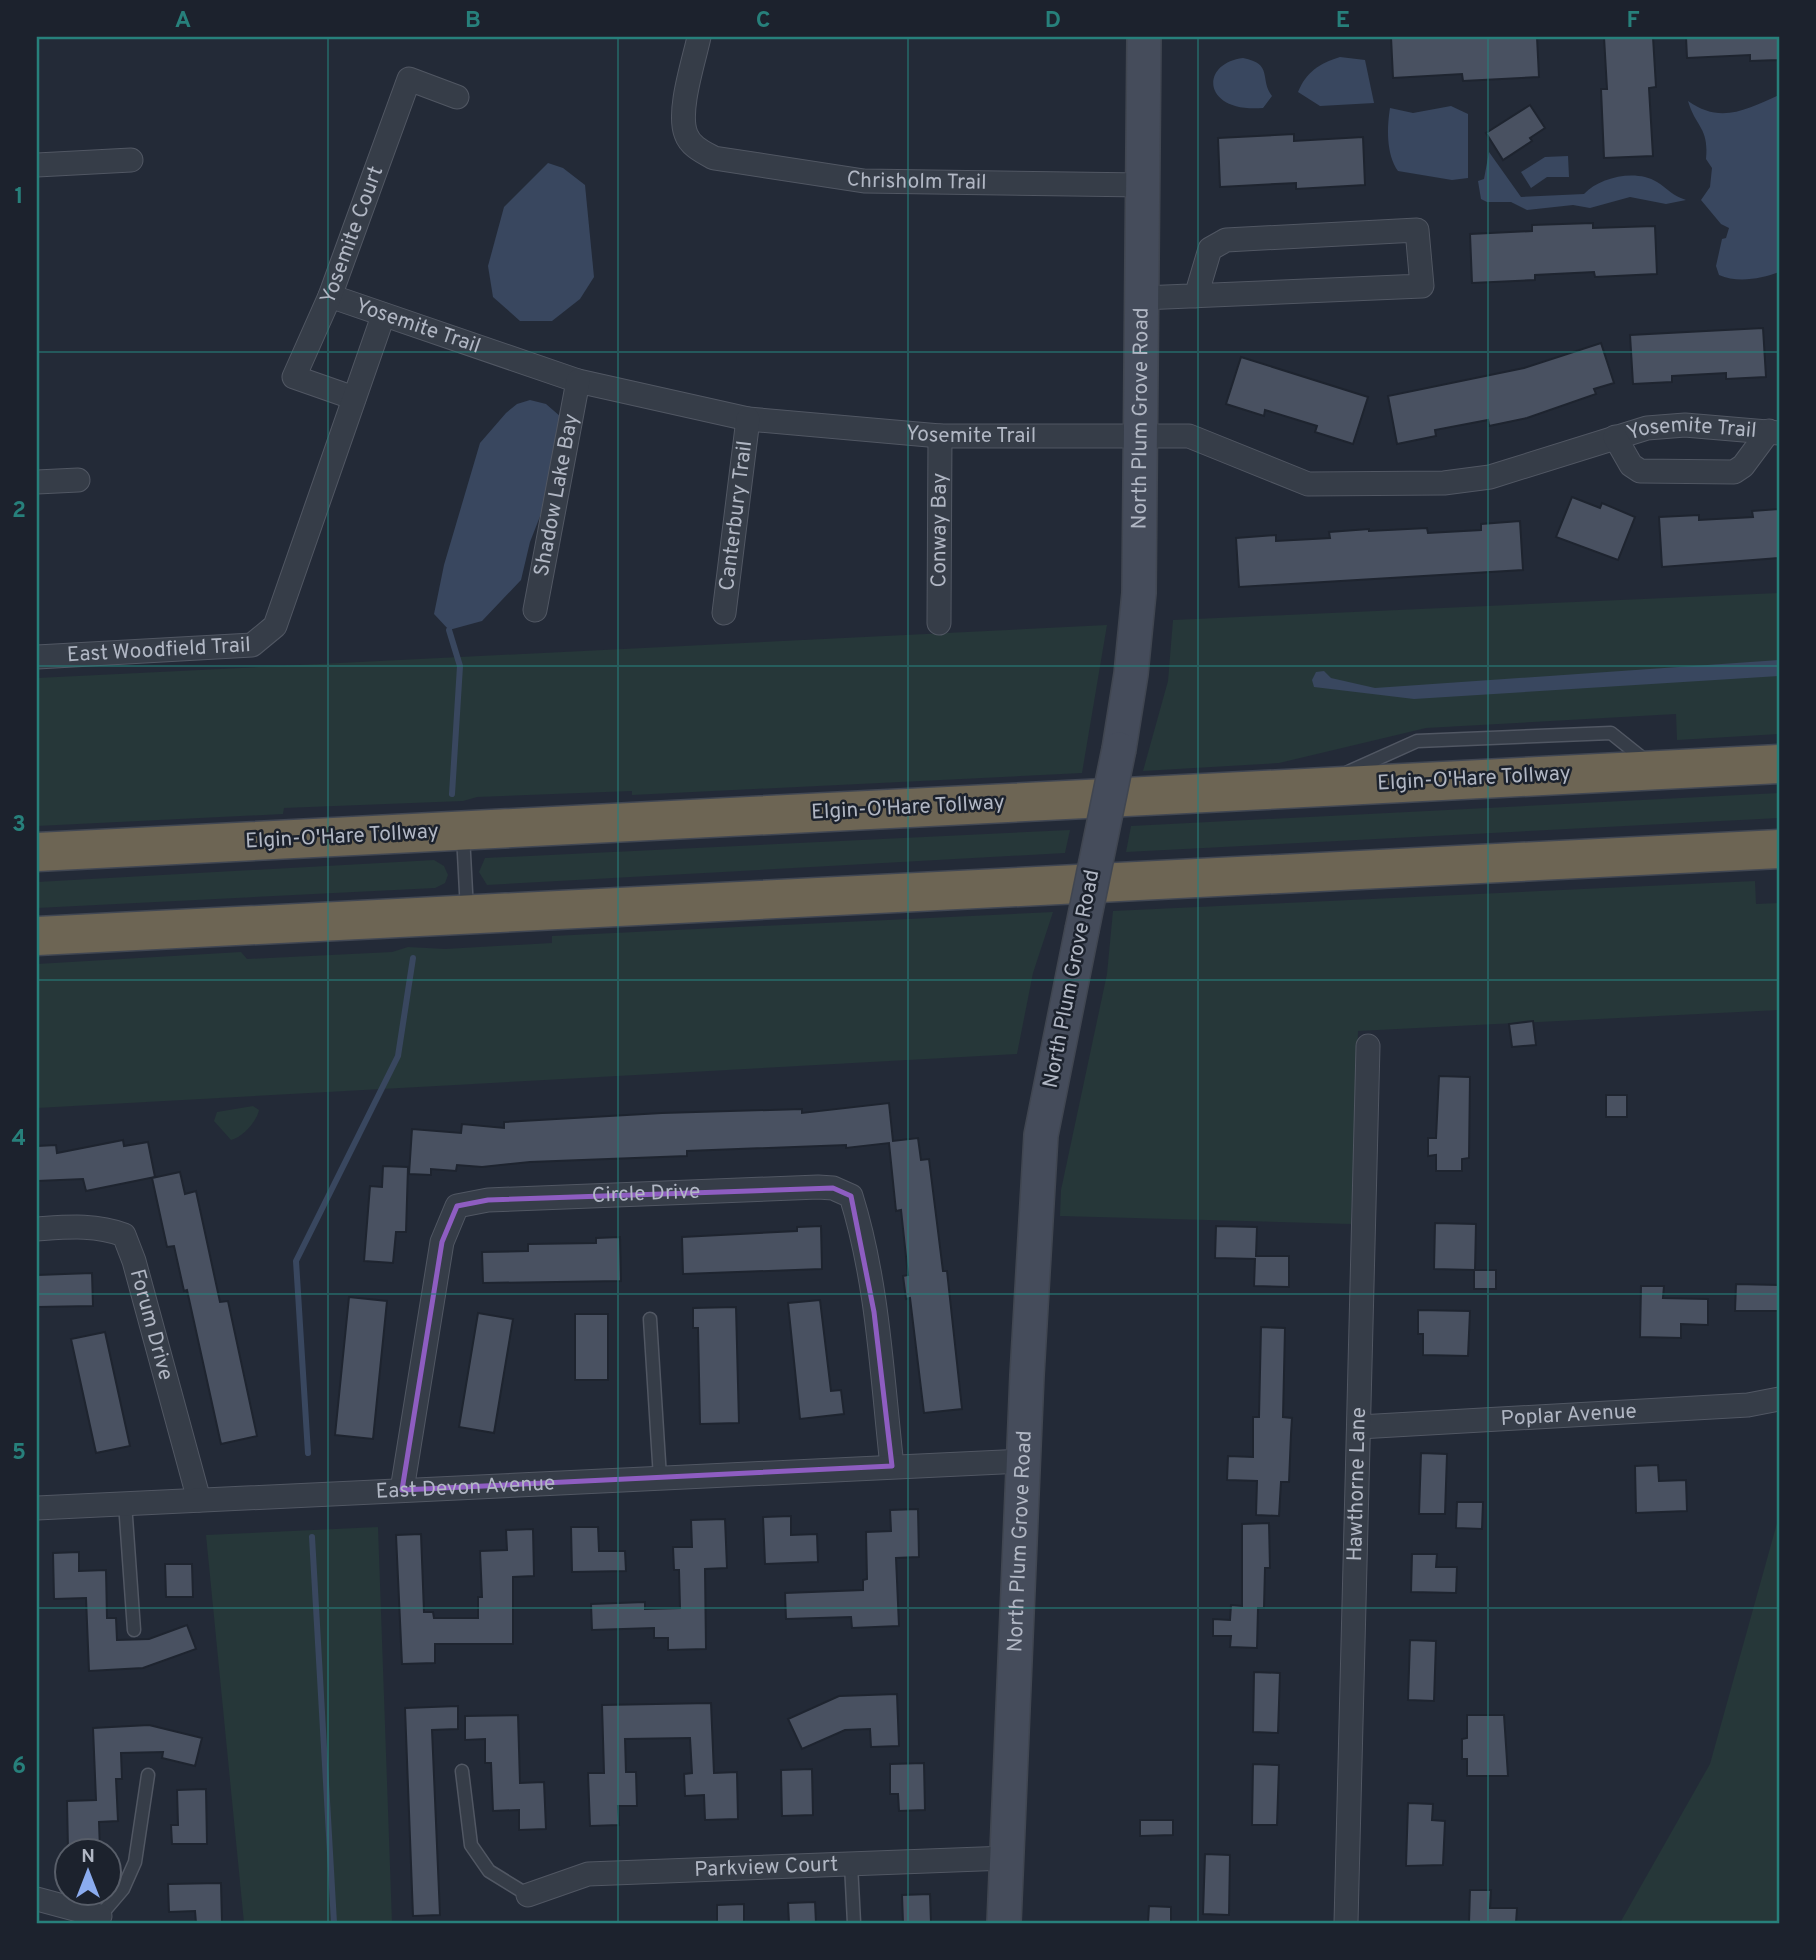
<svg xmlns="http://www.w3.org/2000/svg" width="1816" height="1960" viewBox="0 0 1816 1960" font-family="Overpass,sans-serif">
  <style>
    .green { fill: #263739 }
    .water { fill: #39475f }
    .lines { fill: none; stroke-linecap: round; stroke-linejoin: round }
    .stream { stroke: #39475f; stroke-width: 6 }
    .building { fill: #495161; stroke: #1e242f; stroke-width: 2 }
    .lane-casing { stroke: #515763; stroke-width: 15 }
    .street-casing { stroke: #515763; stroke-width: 25 }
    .secondary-casing { stroke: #404651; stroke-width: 36 }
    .highway-casing { stroke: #414753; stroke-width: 41 }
    .lane { stroke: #363d48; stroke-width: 12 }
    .street { stroke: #363d48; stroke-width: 23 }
    .secondary { stroke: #454c5b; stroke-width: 33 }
    .highway { stroke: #6d6554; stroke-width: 38 }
    .secondary-bridge-casing { stroke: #404651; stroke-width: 36; stroke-linecap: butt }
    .secondary-bridge { stroke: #454c5b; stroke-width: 33 }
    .marked { fill: none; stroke: #8e5dc1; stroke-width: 5; stroke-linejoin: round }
    .grid { fill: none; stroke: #27807b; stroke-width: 2; stroke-opacity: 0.55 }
    .labels { text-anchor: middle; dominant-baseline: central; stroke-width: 5; stroke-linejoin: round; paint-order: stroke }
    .street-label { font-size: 21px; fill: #b1b7c4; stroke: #1c222d }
    .neatline { fill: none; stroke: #27807b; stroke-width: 2.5 }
    .grid-label { font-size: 23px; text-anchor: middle; font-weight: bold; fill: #27807b }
  </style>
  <rect width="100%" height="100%" fill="#232a37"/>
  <g class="green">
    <polygon points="1779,593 1779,734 1677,740 1676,714 1426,728 1279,763 1143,771 1168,681 1173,620"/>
    <polygon points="1107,625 1082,773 632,795 632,791 477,797 463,801 284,808 283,814 37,826 37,678"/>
    <polygon points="1779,793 1779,818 1126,852 1131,826"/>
    <polygon points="1070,830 1065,853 487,885 479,872 485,858"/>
    <polygon points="434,860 444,866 448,875 445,883 435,888 37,908 37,882"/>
    <polygon points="1755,881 1756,904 1779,903 1779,1010 1358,1031 1351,1224 1060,1216 1061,1190 1107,974 1113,911"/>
    <polygon points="1053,912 1033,973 1017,1054 37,1108 37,964 241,952 247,959 392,952 408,947 445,949 552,943 552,936"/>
    <path d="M253,1106L259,1110C257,1121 243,1137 231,1140L214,1121L217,1112Z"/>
    <polygon points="1779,1516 1779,1923 1620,1923 1710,1764"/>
    <polygon points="378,1527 392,1923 244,1923 206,1535"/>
  </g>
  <g class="water">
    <path d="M1340,57L1365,60L1374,103L1320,106L1298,92C1306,72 1320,63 1340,57Z"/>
    <path d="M1243,58C1274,64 1259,79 1272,96L1263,108C1201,113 1200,63 1243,58Z"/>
    <path d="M1779,95V272C1761,279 1737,283 1719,275L1716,266L1722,239L1726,238L1729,228L1721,224L1701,200L1710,187L1712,168L1706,159C1709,127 1696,128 1688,101C1720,124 1746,110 1779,95Z"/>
    <path d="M1451,106L1468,114V178L1452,180L1398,171C1386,154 1387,127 1390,108L1413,113Z"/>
    <path d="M1489,152L1521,197L1584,194C1600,177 1636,169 1657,182C1668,189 1673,196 1686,200L1666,204L1630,197L1590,208L1573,205L1527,210L1511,202H1487L1481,199L1478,181L1484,179Z"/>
    <polygon points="1568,156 1569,177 1547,177 1531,188 1521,172 1545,157"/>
    <polygon points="548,163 563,168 585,185 594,277 580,299 552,321 520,321 493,297 488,266 504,207"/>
    <polygon points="530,400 546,404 561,417 560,465 530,542 521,580 482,621 449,630 434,614 444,565 480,443 506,413 517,404"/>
    <polygon points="1779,660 1779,676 1414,699 1314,687 1312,680 1316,672 1324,671 1331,678 1375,688"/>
  </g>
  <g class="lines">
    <g class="stream">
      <polyline points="449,630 460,666 452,794"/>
      <polyline points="308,1453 296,1261 398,1056 413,958"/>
      <polyline points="312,1537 334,1923"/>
    </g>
  </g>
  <g class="building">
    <polygon points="1391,37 1537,37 1539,77 1463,81 1462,74 1393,78"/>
    <polygon points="1604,37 1653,37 1656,87 1649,88 1653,156 1604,158 1601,89 1607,89"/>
    <polygon points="1686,37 1779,37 1779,60 1750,61 1750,55 1687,58"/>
    <polygon points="1530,105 1545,128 1530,138 1532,141 1503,160 1486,133"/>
    <polygon points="1294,134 1294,141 1363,137 1365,185 1296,189 1296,183 1220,187 1218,138"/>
    <polygon points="1593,223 1593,228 1655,226 1657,274 1595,277 1594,272 1535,275 1535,280 1472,283 1470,234 1532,231 1532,225"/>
    <polygon points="1763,328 1766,377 1726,379 1726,373 1672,376 1672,382 1633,384 1630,335"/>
    <polygon points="1601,343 1614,383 1594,389 1596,394 1527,418 1489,426 1488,420 1435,430 1436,436 1397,444 1388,396 1524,368"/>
    <polygon points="1241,357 1368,397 1353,444 1315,432 1317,426 1265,410 1264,416 1226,404"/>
    <polygon points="1572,497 1600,508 1602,503 1635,517 1618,560 1556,537"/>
    <polygon points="1779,509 1779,558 1662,567 1659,517 1699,515 1699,520 1753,517 1752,511"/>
    <polygon points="1520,521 1523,570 1239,587 1236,538 1276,535 1276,541 1330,538 1329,532 1369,529 1369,531 1427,528 1428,533 1481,530 1481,524"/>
    <polygon points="1533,1021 1536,1045 1512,1047 1509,1024"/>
    <polygon points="1439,1076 1470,1077 1469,1158 1462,1159 1462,1171 1436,1171 1436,1155 1428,1156 1428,1138 1436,1138"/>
    <rect x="1606" y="1095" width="21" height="22"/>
    <polygon points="889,1103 893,1141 918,1138 921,1160 929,1159 943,1271 947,1271 962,1409 924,1413 910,1298 906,1299 903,1276 908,1275 901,1210 896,1211 889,1143 846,1148 846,1145 687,1151 687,1156 530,1162 482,1167 457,1165 456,1171 431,1169 431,1175 409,1174 412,1129 461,1133 462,1124 504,1128 504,1122 662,1113 802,1109 802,1113"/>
    <polygon points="123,1140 124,1146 148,1142 155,1177 86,1191 83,1179 37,1181 37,1146 56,1145 57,1153"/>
    <polygon points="383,1166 408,1167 406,1232 396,1232 393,1263 364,1261 370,1186 382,1187"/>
    <polygon points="180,1172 185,1194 196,1191 220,1302 228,1301 257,1436 221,1444 187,1290 184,1291 174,1246 167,1247 152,1178"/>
    <polygon points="1435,1223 1476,1224 1475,1270 1434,1269"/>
    <polygon points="821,1226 822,1269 683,1274 682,1237 797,1231 797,1227"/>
    <polygon points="1216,1226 1257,1227 1256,1256 1289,1256 1289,1287 1254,1286 1255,1259 1215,1258"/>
    <polygon points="620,1237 621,1281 483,1283 482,1252 528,1251 528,1244 596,1243 596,1238"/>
    <rect x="1474" y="1270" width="22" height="19"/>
    <polygon points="92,1273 93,1306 37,1307 37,1275"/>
    <polygon points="1736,1284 1779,1285 1779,1311 1735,1311"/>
    <polygon points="1641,1286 1664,1286 1663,1298 1708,1299 1708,1325 1681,1324 1681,1338 1640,1337"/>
    <polygon points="349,1297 387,1301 373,1439 335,1435"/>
    <polygon points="820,1300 831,1391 841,1390 844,1414 800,1419 788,1303"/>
    <polygon points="736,1307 739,1423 700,1424 698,1328 693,1328 693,1308"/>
    <polygon points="1418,1310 1470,1311 1468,1356 1423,1355 1423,1334 1418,1334"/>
    <polygon points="478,1313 513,1319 494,1433 459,1427"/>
    <rect x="575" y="1314" width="33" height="66"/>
    <polygon points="1261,1327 1285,1328 1283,1417 1292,1418 1291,1434 1289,1482 1281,1482 1279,1516 1256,1515 1257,1481 1227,1480 1228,1456 1253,1457 1253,1417 1259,1417"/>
    <polygon points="105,1332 130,1446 96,1453 71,1339"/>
    <polygon points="1421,1453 1447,1454 1445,1514 1419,1514"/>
    <polygon points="1658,1465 1659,1481 1686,1480 1687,1511 1636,1513 1635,1466"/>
    <polygon points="1457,1502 1483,1502 1482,1529 1456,1528"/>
    <polygon points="918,1509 919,1557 896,1558 899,1626 852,1628 851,1617 786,1619 785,1593 863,1590 863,1580 867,1579 866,1532 891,1531 890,1510"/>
    <polygon points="791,1516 791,1535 817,1534 818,1562 765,1564 763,1517"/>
    <polygon points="725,1519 727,1568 705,1569 706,1649 668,1650 668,1638 654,1638 654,1628 592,1630 591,1604 645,1602 645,1609 680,1608 679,1570 674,1570 673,1547 692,1547 691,1520"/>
    <polygon points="1269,1523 1270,1568 1265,1568 1264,1608 1258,1608 1257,1648 1230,1647 1231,1636 1213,1636 1213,1619 1230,1620 1231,1605 1242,1606 1242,1524"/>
    <polygon points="571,1527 598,1527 599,1551 625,1551 626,1571 572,1572"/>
    <polygon points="533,1529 534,1576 513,1577 513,1644 435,1644 435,1663 402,1664 396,1535 421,1534 424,1612 433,1612 434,1618 478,1618 478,1597 482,1597 480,1551 507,1550 506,1530"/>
    <polygon points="79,1552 79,1571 106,1570 107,1618 116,1618 117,1640 149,1639 187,1625 196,1649 143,1668 89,1671 86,1598 54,1599 53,1553"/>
    <polygon points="1412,1554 1437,1554 1436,1567 1457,1567 1456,1593 1411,1592"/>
    <polygon points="165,1564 192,1564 193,1597 166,1597"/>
    <polygon points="1410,1640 1436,1641 1434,1701 1408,1700"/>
    <polygon points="1254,1672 1280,1673 1278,1733 1253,1732"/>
    <polygon points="897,1694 899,1746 871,1747 870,1729 845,1730 802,1749 788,1719 839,1696"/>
    <polygon points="711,1703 714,1773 737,1772 738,1819 705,1820 704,1795 685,1796 684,1774 692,1773 690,1738 625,1739 626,1772 636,1772 637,1806 618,1806 619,1825 590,1826 588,1773 604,1773 602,1705"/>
    <polygon points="458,1706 458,1729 432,1730 440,1915 413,1916 405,1708"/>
    <polygon points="518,1715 520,1783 544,1782 546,1829 519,1830 519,1810 493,1811 491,1763 485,1763 485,1739 465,1740 465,1716"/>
    <polygon points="1467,1715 1504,1715 1508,1776 1467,1776 1467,1759 1462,1759 1462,1739 1467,1738"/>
    <polygon points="149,1725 202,1738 195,1766 162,1758 163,1752 121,1753 122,1779 116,1779 118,1821 99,1822 100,1850 68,1850 67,1801 96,1800 93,1728"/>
    <polygon points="924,1763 925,1810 899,1811 898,1794 890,1794 890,1764"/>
    <polygon points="1253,1764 1279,1765 1277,1825 1252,1825"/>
    <polygon points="812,1769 813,1815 782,1816 781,1770"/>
    <polygon points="206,1789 207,1844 172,1844 171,1825 178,1825 177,1790"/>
    <polygon points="1408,1803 1433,1804 1432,1820 1445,1821 1443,1865 1406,1866"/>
    <polygon points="1140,1820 1173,1820 1173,1835 1140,1836"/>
    <polygon points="1205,1854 1230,1855 1229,1915 1203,1914"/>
    <polygon points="221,1883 222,1923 196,1923 195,1911 169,1912 168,1884"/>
    <polygon points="1470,1890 1491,1890 1490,1908 1517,1908 1516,1923 1469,1923"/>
    <polygon points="930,1894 931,1923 903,1923 902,1895"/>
    <polygon points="815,1902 816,1923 789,1923 788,1903"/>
    <polygon points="744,1904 744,1923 717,1923 717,1905"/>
    <polygon points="1149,1906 1171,1907 1171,1923 1148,1923"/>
  </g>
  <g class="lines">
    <defs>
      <g id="lane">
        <polyline points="1348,772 1417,741 1611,733 1646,761"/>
        <polyline points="463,835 467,911"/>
        <polyline points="650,1319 660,1478"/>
        <polyline points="125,1503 134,1630"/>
        <polyline points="462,1771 471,1845 489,1871 528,1895"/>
        <polyline points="851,1864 854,1923"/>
        <polyline points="101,1920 100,1916 123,1889 135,1862 148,1775"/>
      </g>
      <g id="street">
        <path id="s1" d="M699,37C694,61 677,111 686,134C690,146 703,152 714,158L864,181L1143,185"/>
        <polyline points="37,165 131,160"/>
        <path id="s2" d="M330,296L578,381L748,419L940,436H1189L1308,484L1444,483L1490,477L1647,428L1685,425L1779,433"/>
        <polyline points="1142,298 1422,286 1417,230 1226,240 1210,249 1196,296"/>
        <path id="s3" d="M354,398L294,377L330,296L409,79L457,97"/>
        <polyline points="1615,437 1631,465 1640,471 1734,472 1743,466 1769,431"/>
        <polyline points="37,482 78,480"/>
        <path id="s4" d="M535,610L578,381"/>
        <path id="s5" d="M724,613L748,419"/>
        <path id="s6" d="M939,623L940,436"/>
        <path id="s7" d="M37,657L252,645L275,626L383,316"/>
        <path id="s8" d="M37,1229C67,1227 95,1224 124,1235L134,1261L199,1500"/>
        <path id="s9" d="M1359,1427L1748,1405L1779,1399"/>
        <path id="s10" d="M402,1490L442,1242L457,1206L488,1200L818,1187L833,1188L851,1196C878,1282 882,1377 892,1466"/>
        <path id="s11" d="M37,1508L1023,1461"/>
        <path id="s12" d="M528,1895L588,1874L1007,1858"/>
        <polyline points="37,1899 100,1916"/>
        <path id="s13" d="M1346,1923L1368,1046"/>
      </g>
      <g id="secondary">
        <path id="s14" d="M1119,749L1131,674L1139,593L1144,37"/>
        <path id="s15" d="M1004,1923L1027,1375L1041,1135L1082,930"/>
      </g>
      <g id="highway">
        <polyline points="37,852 1779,764"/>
        <polyline points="37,936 1779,849"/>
      </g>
    </defs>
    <use href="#lane" class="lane-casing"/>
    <use href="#street" class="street-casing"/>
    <use href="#secondary" class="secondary-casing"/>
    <use href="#highway" class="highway-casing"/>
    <use href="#lane" class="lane"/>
    <use href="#street" class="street"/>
    <use href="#secondary" class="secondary"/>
    <use href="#highway" class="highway"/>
    <defs>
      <polyline id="secondary-bridge" points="1082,930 1119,749"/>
    </defs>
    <use href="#secondary-bridge" class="secondary-bridge-casing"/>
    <use href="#secondary-bridge" class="secondary-bridge"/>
  </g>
  <path class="marked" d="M833,1188L851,1196L874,1312L892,1466L402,1490L442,1242L457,1206L488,1200Z"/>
  <path class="grid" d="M328,37V1923M618,37V1923M908,37V1923M1198,37V1923M1488,37V1923M37,352H1779M37,666H1779M37,980H1779M37,1294H1779M37,1608H1779"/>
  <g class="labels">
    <g class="street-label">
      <text stroke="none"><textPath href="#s1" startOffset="341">Chrisholm Trail</textPath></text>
      <text stroke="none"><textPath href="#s3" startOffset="217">Yosemite Court</textPath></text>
      <text stroke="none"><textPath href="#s2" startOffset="93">Yosemite Trail</textPath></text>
      <text stroke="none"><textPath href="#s14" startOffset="332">North Plum Grove Road</textPath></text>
      <text stroke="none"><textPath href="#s2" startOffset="660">Yosemite Trail</textPath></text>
      <text stroke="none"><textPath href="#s2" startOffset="1398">Yosemite Trail</textPath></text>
      <text stroke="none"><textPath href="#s4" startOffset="117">Shadow Lake Bay</textPath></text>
      <text stroke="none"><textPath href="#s5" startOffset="98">Canterbury Trail</textPath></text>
      <text stroke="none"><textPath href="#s6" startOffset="93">Conway Bay</textPath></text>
      <text stroke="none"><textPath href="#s7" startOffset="122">East Woodfield Trail</textPath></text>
      <text transform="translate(1474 779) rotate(-3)">Elgin-O'Hare Tollway</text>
      <text transform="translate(908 808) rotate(-3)">Elgin-O'Hare Tollway</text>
      <text transform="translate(342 837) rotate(-3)">Elgin-O'Hare Tollway</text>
      <text transform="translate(1072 979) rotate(-79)">North Plum Grove Road</text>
      <text stroke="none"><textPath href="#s10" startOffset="480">Circle Drive</textPath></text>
      <text stroke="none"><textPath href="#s8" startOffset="182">Forum Drive</textPath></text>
      <text stroke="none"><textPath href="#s9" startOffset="210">Poplar Avenue</textPath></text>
      <text stroke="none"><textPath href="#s13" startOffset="439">Hawthorne Lane</textPath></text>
      <text stroke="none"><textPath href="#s11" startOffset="429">East Devon Avenue</textPath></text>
      <text stroke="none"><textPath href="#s15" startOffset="382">North Plum Grove Road</textPath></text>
      <text stroke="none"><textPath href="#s12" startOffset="242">Parkview Court</textPath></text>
    </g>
  </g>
  <rect width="1816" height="1960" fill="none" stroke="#1c222d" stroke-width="77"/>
  <g transform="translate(88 1872)"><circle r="33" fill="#1c222d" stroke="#585e69" stroke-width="2"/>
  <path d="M0-5L12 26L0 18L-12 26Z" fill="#8bacef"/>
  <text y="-10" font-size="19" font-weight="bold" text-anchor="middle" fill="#b1b7c4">N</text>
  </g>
  <rect x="38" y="38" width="1740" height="1884" class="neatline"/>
  <g class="grid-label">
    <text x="183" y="27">A</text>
    <text x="473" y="27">B</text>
    <text x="763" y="27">C</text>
    <text x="1053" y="27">D</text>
    <text x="1343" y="27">E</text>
    <text x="1633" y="27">F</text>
    <text x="19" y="203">1</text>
    <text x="19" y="517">2</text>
    <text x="19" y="831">3</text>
    <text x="19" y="1145">4</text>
    <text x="19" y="1459">5</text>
    <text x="19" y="1773">6</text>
  </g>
</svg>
